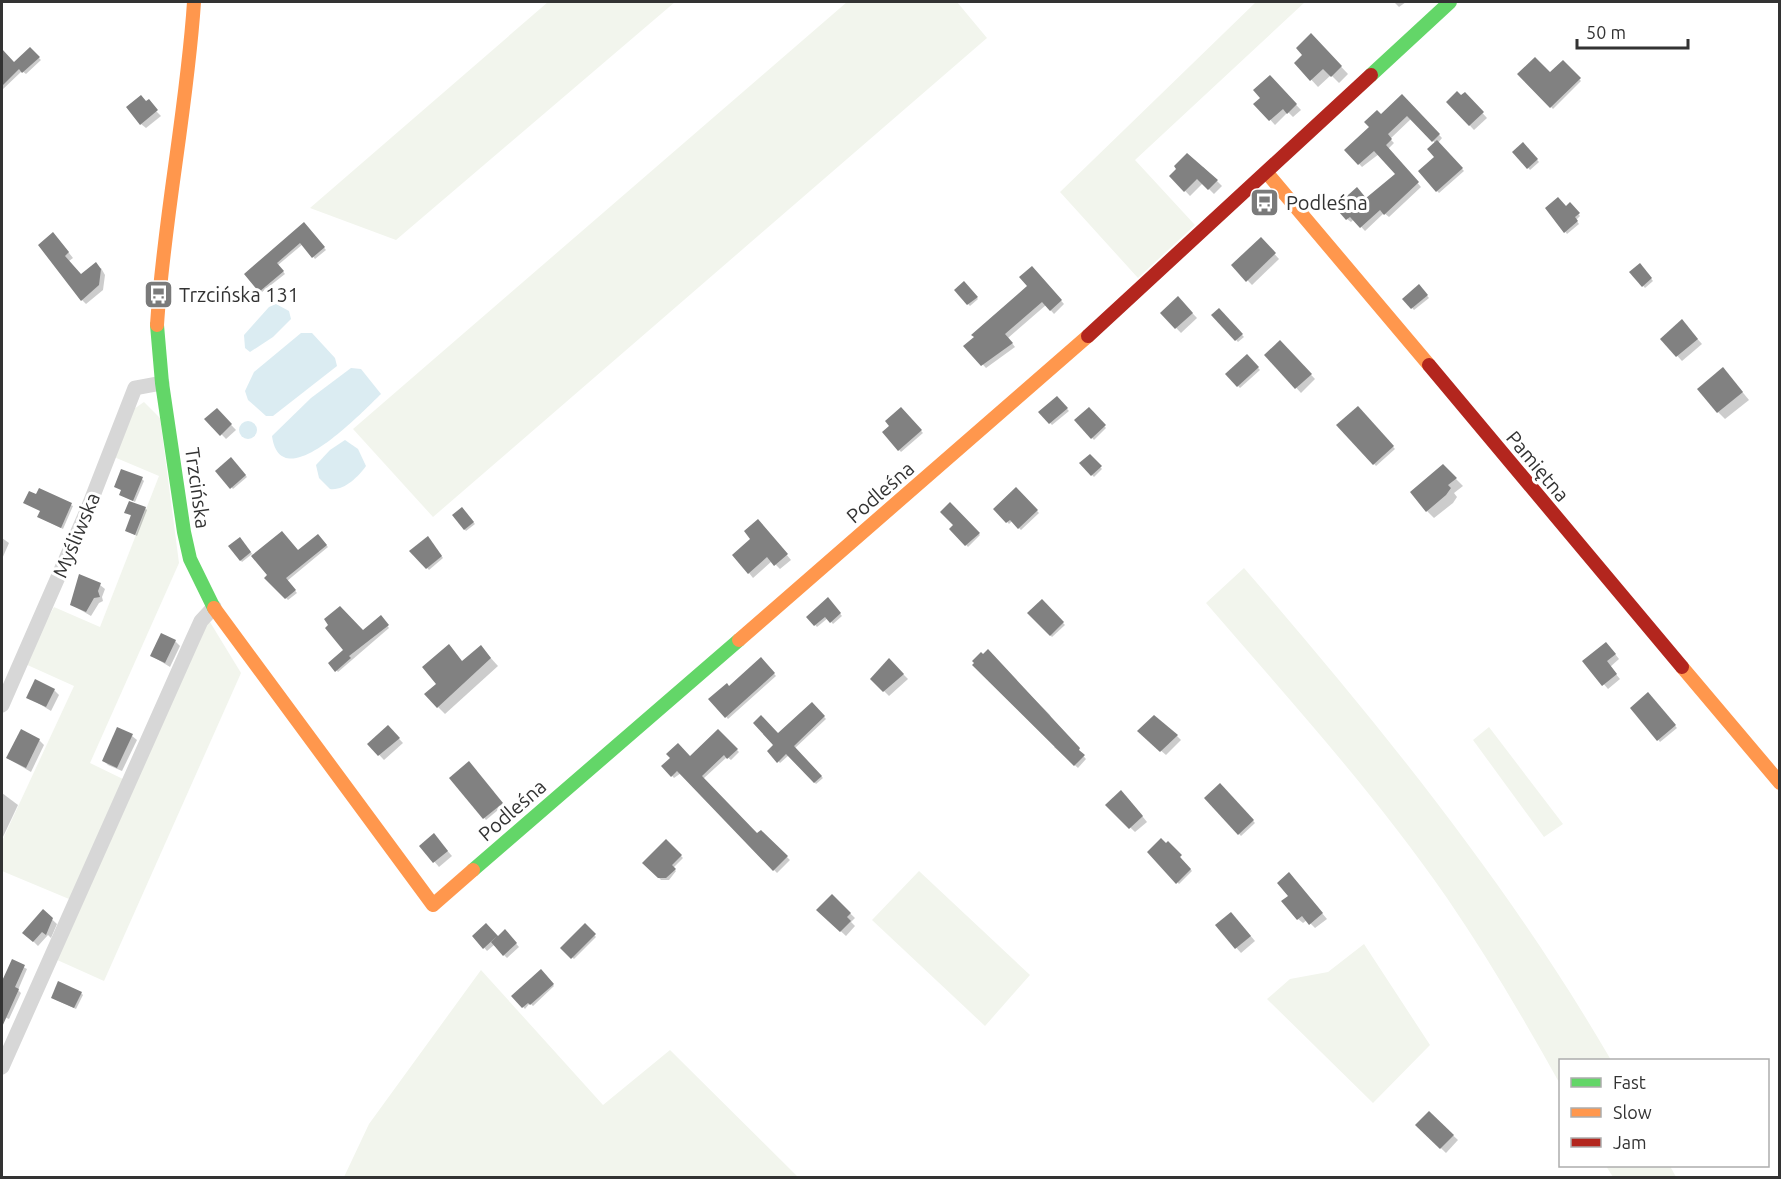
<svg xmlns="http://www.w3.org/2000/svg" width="1781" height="1179" viewBox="0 0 1781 1179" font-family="Ubuntu,sans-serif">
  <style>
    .green { fill: #f2f5ed }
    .water { fill: #dbecf2 }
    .shadow { fill: #0003 }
    .building { fill: #818181 }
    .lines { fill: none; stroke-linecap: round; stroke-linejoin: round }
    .street { stroke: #d7d7d7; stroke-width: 15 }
    .fast { stroke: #63d668; stroke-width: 14 }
    .slow { stroke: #ff974d; stroke-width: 14 }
    .jam { stroke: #b3261e; stroke-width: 14 }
    .labels { text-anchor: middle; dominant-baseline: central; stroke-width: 6; stroke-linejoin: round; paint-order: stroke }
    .poi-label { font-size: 20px; fill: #333; stroke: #fff; text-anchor: start }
    .street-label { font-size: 20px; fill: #333; stroke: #fff }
  </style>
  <rect width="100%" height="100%" fill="#fff"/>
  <g class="green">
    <polygon points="548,2 675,2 396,240 310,208"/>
    <polygon points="847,2 957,2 987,38 433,517 353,429"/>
    <polygon points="1256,2 1305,2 1135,160 1195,225 1138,278 1060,192"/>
    <polygon points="144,402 160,418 179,563 90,763 125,780 202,609 241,673 104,981 55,959 81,904 2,871 2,841 74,686 23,663 54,607 100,627 159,476 114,457 131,411"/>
    <path d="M1244,568C1378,723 1508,883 1611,1060H1560V1084C1525,1021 1488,958 1447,898C1375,794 1289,699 1206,603Z"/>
    <polygon points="1489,727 1563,824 1544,837 1473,740"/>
    <polygon points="919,871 1030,975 985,1026 872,920"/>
    <polygon points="1364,944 1430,1045 1373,1103 1267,999 1290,979 1328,972"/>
    <polygon points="481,970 603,1105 670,1050 798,1177 344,1177 369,1124"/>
    <polygon points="1606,1166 1670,1166 1676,1177 1613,1177"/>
  </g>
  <g class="water">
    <polygon points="276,304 289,311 291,319 273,337 250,352 245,348 244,335 269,307"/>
    <polygon points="301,333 312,333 335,358 337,366 273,416 266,416 248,400 245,391 254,372"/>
    <path d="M351,368L361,369L381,394C362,412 281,499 272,436L311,398Z"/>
    <circle cx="248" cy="430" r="9"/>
    <path d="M345,440L358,449L366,466C358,477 344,491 330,489L319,478L316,465L330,450Z"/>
  </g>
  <g class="shadow">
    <polygon points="1394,2 1406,2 1399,7"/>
    <polygon points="1311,35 1348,74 1339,83 1331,75 1318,87 1296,63 1305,55"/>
    <polygon points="30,49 41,60 26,74 22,71 2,90 2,54 14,64"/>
    <polygon points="1563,62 1581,81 1553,109 1519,74 1550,74"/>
    <polygon points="1270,77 1301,110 1293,117 1288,112 1275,125 1256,104 1262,98"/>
    <polygon points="1465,94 1487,118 1474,130 1448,102"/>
    <polygon points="1402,96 1442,138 1438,143 1464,171 1439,193 1437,191 1435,143 1412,118 1390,139 1394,143 1388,149 1421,187 1389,217 1384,213 1365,231 1354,219 1351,222 1347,219 1397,174 1379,154 1362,167 1346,150"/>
    <polygon points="147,102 161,116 146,128 141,124"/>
    <polygon points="1523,144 1539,162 1530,170 1514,152"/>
    <polygon points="1203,167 1222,186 1214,194 1203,183 1190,196 1171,176"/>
    <polygon points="1570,204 1580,216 1576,220 1579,224 1567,234 1547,208 1566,208"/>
    <polygon points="304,224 326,250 315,259 303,244 278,265 285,274 262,292 246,274"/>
    <polygon points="58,239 73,258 69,261 81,276 101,268 105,275 103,290 86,304 82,300"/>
    <polygon points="1261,239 1279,259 1252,285 1233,265"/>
    <polygon points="1640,265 1653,281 1645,288 1631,272"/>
    <polygon points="1032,268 1064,304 1054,314 1046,305 1008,338 1015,347 986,368 966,346 1029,287"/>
    <polygon points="964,283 978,299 970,306 956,291"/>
    <polygon points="1419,286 1429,298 1414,310 1404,299"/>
    <polygon points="1178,298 1197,318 1181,333 1162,313"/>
    <polygon points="1219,310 1244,337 1238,342 1213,315"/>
    <polygon points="1686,326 1702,344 1682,361 1662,339"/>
    <polygon points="1280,342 1315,379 1301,393 1266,355"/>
    <polygon points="1247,356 1260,370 1240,388 1227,374"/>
    <polygon points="1730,377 1749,400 1725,419 1718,412"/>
    <polygon points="1057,398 1069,411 1052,425 1040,412"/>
    <polygon points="1358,408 1395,449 1376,466 1339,425"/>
    <polygon points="901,409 923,433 901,452 884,433"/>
    <polygon points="1089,409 1106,428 1094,440 1077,421"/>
    <polygon points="217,410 236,430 226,439 207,419"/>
    <polygon points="1090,456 1102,469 1094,477 1081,464"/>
    <polygon points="231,459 247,477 233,489 217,471"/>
    <polygon points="1443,466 1463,486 1454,493 1457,497 1453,503 1434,518 1427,511"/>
    <polygon points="142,479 144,481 135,502 123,496 122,490"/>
    <polygon points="1016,489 1039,513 1021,530 1012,521 1009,524 995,509"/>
    <polygon points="40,490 73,506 63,529 39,517 42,511 36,496"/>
    <polygon points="950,504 980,535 968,547 951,529 955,525"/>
    <polygon points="145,508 147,510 137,536 129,532 132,516 128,514"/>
    <polygon points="462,509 475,524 466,531 454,516"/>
    <polygon points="763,526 791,560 780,569 772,561 753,578 749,573 752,539"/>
    <polygon points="318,536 328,547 287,581 297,593 288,600 266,578 269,576 252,554 242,562 230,547 240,539 254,556 298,552"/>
    <polygon points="2,538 9,543 2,559"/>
    <polygon points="429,540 443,558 429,570 411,551"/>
    <polygon points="100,585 105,589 102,597 103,601 99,603 91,616 72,605"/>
    <polygon points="828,599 842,616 833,624 828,618 817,627 808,617"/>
    <polygon points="1042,601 1065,625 1052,637 1030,613"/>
    <polygon points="381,617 389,628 338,672 330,663"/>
    <polygon points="175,641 180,646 170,667 152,656"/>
    <polygon points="1611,649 1619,659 1610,667 1620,679 1608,689 1584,661"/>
    <polygon points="988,652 1050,715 1053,723 1086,759 1078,768 1054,747 1057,745 983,656"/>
    <polygon points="488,655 498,666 445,714 438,707 463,662"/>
    <polygon points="761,659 776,676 728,719 711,699 729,688"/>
    <polygon points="889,660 908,679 889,696 872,679"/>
    <polygon points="54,690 59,695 51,711 28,697"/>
    <polygon points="1648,694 1677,728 1660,742 1632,708"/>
    <polygon points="812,704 826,719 794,749 823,778 816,784 789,755 780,763 769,751 775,745 778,735"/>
    <polygon points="388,727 403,743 384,760 369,744"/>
    <polygon points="718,731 739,752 731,760 727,757 703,779 757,836 761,832 790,860 777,873 681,773 674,778 663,766 690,758"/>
    <polygon points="132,736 137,740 122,771 108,765 103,760"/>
    <polygon points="1144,736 1177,736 1181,740 1166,755"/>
    <polygon points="39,740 44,745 31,772 7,758"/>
    <polygon points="468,763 504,805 486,820 451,778"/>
    <polygon points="1220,785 1255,823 1241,836 1206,798"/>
    <polygon points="2,793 18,805 2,839"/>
    <polygon points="1126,796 1147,822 1135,832 1107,805"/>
    <polygon points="438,840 452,856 439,867 421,846"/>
    <polygon points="666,841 683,858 673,868 676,871 669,880 661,880 645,863"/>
    <polygon points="1168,843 1192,871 1179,884 1149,852"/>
    <polygon points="1293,879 1327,919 1315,928 1307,920 1303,923 1298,919 1290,896"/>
    <polygon points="832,896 855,918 851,922 855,926 846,936 818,910"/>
    <polygon points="43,911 57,924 51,938 48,935 38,946 29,937"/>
    <polygon points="1236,919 1255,941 1241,953 1217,926"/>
    <polygon points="486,925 498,938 505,931 519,947 507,958 494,945 487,951 474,936"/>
    <polygon points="585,925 596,937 574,959 562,948"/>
    <polygon points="12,961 27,969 18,990 21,993 9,1019 2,1016 2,983"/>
    <polygon points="541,971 554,986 533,1006 530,1003 525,1009 513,996"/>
    <polygon points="81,993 83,995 76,1009 54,999"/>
    <polygon points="1429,1113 1458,1140 1446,1153 1417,1125"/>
  </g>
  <g class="building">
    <polygon points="1311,33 1342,66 1331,77 1323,69 1310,81 1294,63 1302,55 1296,48"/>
    <polygon points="30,47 40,57 22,73 19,69 2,86 2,49 14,62"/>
    <polygon points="1535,57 1550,72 1563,60 1581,78 1550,108 1517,74"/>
    <polygon points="1270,75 1297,104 1287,114 1283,109 1269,121 1253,104 1260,98 1253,90"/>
    <polygon points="1457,91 1461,95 1465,92 1484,112 1469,126 1446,102"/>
    <polygon points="1402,94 1440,134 1432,142 1407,116 1388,134 1392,139 1386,145 1419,182 1384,215 1380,210 1360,228 1350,217 1346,220 1339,212 1342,209 1338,204 1357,187 1366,198 1395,174 1374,151 1358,165 1344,150 1369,127 1364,122 1377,110 1381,114"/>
    <polygon points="141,95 146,101 149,99 158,110 140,125 126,107"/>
    <polygon points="1437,140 1463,168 1436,192 1418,171 1434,157 1427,149"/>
    <polygon points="1523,142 1538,159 1527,169 1512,152"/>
    <polygon points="1187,153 1218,180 1208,190 1197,179 1184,192 1169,176 1176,169 1174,166"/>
    <polygon points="1558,197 1566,206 1570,202 1580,213 1575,217 1578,221 1564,233 1545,208"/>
    <polygon points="304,222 325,247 312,258 300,243 277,263 284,271 259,292 244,274"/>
    <polygon points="53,232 69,252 65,256 81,274 96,262 101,269 99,285 81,301 38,245"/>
    <polygon points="1261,237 1276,253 1246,282 1231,265"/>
    <polygon points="1640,263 1652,278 1642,287 1629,272"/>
    <polygon points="1032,266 1062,300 1050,311 1042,302 1005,334 1013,343 981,366 963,346 974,337 971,335 1027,286 1019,277"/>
    <polygon points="964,281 978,297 967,305 954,290"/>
    <polygon points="1419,284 1428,295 1411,309 1402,299"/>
    <polygon points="1178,296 1193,313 1175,329 1160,313"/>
    <polygon points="1219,308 1243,334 1235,341 1211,315"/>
    <polygon points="1682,319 1698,339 1676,357 1660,339"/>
    <polygon points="1280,340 1312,374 1295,389 1264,355"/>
    <polygon points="1247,354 1259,367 1237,387 1225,374"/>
    <polygon points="1723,367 1743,392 1717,413 1697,389"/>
    <polygon points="1057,396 1068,408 1049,424 1038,412"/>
    <polygon points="1358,406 1394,446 1373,465 1336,425"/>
    <polygon points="901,407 922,430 898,451 882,432 889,426 885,421"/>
    <polygon points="1089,407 1106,425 1091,439 1074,420"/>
    <polygon points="217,408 232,424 220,436 204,419"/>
    <polygon points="1090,454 1102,466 1091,476 1079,463"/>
    <polygon points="231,457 246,475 230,489 215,471"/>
    <polygon points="1443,464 1457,478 1448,485 1451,488 1446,495 1426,512 1410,492"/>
    <polygon points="121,469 143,477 133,501 119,495 121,490 114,487"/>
    <polygon points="1016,487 1038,510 1018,529 1010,520 1006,523 993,509"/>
    <polygon points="39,488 72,503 61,528 37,517 40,511 23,503 29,491 36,494"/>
    <polygon points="129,501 146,507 135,535 125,531 131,515 124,513"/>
    <polygon points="950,502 980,533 965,546 949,529 953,525 940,512"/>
    <polygon points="462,507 474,522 464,530 452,515"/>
    <polygon points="758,519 788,554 774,566 767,557 748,574 732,555 750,539 744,531"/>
    <polygon points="282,531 298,550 318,534 327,545 286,578 296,590 285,599 264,578 267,575 251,556"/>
    <polygon points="428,536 442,556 426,569 409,551"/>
    <polygon points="240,537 251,552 240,561 228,546"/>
    <polygon points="79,574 101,583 98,591 100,597 94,598 86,612 70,605"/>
    <polygon points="828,597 841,613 830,623 825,617 814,626 806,617"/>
    <polygon points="1042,599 1064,622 1050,636 1027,613"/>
    <polygon points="340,606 363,630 381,615 389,625 349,656 351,658 335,672 328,663 343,650 325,628 328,625 324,619"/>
    <polygon points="161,633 176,640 165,663 150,656"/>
    <polygon points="1606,642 1616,654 1607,661 1617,674 1602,686 1582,661"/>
    <polygon points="449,644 462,661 481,645 491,658 437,708 424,694 436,684 422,667"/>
    <polygon points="988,649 1080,748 1079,750 1085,755 1074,766 972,665 974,663 972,661 981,652 983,654"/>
    <polygon points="761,657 775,673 725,718 708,699 727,683 729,686"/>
    <polygon points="889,658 904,674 883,692 870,679"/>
    <polygon points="35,679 55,689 46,707 26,698"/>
    <polygon points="1648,692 1676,725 1657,741 1630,708"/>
    <polygon points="812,702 825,716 794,746 822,776 814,783 786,754 777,763 767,751 773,745 753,723 761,715 778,733"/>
    <polygon points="1154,715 1178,735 1160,752 1137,731"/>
    <polygon points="388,725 400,738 378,756 367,744"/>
    <polygon points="117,727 133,734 117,768 102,761"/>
    <polygon points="21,729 40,739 26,768 6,758"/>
    <polygon points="718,729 738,749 727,759 724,755 702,776 757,833 761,830 788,856 773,871 677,771 671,777 661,766 670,758 666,754 678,743 690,756"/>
    <polygon points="469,761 503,803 483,819 449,778"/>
    <polygon points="1220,783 1254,820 1238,835 1204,798"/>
    <polygon points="1121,790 1143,816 1129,829 1105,805"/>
    <polygon points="434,833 448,851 433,863 419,846"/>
    <polygon points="1161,838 1166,843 1168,841 1182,855 1180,857 1191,869 1176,884 1147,852"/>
    <polygon points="666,839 682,855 672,865 676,869 666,878 658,878 642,863"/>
    <polygon points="1289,872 1323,913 1309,925 1302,916 1297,920 1281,901 1288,896 1277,883"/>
    <polygon points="832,894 851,913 847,917 851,921 840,932 816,910"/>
    <polygon points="43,909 53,918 46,935 42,932 33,942 22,933"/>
    <polygon points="1231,912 1251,936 1235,949 1215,925"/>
    <polygon points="486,923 498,936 505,929 517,943 503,956 491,942 497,936 483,949 472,936"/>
    <polygon points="585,923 596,934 571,959 560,948"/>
    <polygon points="12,959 25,965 15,987 19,989 2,1027 2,981"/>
    <polygon points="541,969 554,984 530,1005 528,1003 522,1008 511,996"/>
    <polygon points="58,981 82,992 74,1008 51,998"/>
    <polygon points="1429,1111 1454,1135 1440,1149 1415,1125"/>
  </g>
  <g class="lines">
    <g class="street">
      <polyline points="2,705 87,511 135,388 162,383"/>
      <polyline points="2,1067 191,643 201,621 214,607"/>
    </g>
    <g class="fast">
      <polyline points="1371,75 1450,2"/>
      <polyline points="157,325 162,383 184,532 190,559 214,608"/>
      <polyline points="473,870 739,640"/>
    </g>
    <g class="slow">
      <polyline points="1267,173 1429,365"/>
      <path d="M157,325C164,216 187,110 194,2"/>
      <polyline points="214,608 433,905 473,870"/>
      <polyline points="739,640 1088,336"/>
      <polyline points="1682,667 1780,783"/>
    </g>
    <g class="jam">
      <polyline points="1088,336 1371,75"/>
      <polyline points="1429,365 1682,667"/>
    </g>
  </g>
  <defs>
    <symbol id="bus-square" viewBox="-11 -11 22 22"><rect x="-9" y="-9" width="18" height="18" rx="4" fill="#7a7a7a" stroke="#fff"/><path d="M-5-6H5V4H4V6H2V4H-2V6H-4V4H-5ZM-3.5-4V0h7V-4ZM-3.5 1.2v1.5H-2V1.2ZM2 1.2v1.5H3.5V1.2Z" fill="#fff"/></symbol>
  </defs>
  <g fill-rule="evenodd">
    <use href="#bus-square" x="1248" y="186" width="33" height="33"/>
    <use href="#bus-square" x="142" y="278" width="33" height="33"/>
  </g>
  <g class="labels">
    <g class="poi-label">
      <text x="1286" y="202">Podleśna</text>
      <text x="179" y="294">Trzcińska 131</text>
    </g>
    <g class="street-label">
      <text transform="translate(1538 466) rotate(50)">Pamiętna</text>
      <text transform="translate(198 488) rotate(82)">Trzcińska</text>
      <text transform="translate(880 492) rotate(-41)">Podleśna</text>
      <text transform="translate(76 535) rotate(-67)">Myśliwska</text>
      <text transform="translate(512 810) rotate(-41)">Podleśna</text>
    </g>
  </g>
  <rect width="1781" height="1179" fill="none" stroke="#333333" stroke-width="6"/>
  <rect x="1559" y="1059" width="210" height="108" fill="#ffffff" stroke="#adadad" stroke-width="1.5"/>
  <rect x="1571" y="1078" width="30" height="9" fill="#63d668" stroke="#adadad" stroke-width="1.5"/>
  <text x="1613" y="1089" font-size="18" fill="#333333">Fast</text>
  <rect x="1571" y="1108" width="30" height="9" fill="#ff974d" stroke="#adadad" stroke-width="1.5"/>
  <text x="1613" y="1119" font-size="18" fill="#333333">Slow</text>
  <rect x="1571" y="1138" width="30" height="9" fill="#b3261e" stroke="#adadad" stroke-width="1.5"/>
  <text x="1613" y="1149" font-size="18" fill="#333333">Jam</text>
  <path d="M1577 39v9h111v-9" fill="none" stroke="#333333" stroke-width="3"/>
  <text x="1586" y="39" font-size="18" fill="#333333" stroke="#ffffff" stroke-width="4.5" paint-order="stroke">50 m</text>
</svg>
